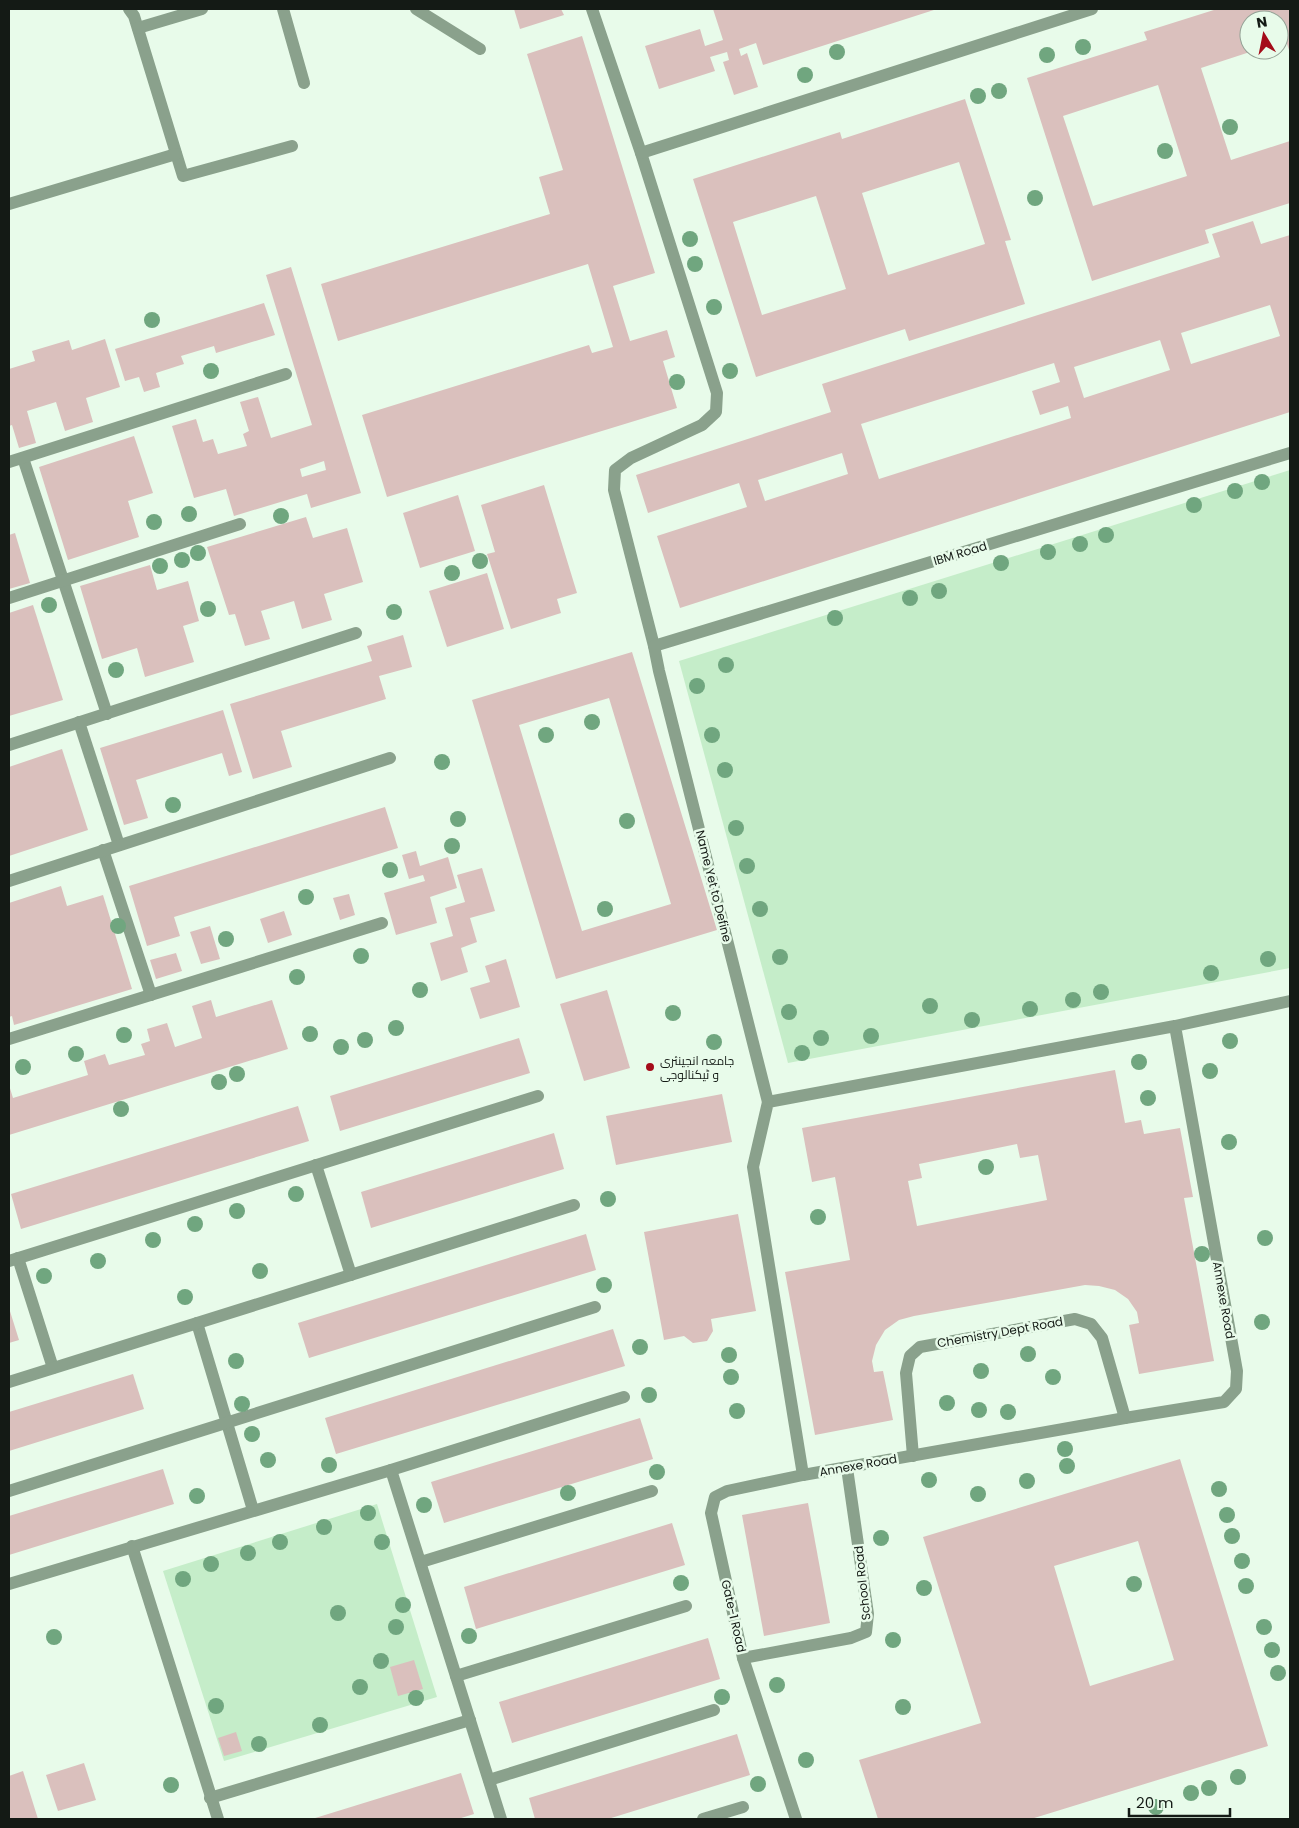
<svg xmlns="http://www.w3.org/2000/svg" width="1299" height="1828" viewBox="0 0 1299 1828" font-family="Poppins,Cairo,sans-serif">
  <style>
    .green { fill: #c5edc9 }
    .building { fill: #dac0bd; fill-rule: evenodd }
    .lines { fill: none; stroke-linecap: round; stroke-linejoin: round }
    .lane { stroke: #8aa18c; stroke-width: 12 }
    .street { stroke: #8aa18c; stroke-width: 12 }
    .tree { fill: #70a67f }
    .poi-dot { fill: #a40b19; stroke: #e8fbea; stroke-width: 2 }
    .labels { text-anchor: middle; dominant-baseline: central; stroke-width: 5; stroke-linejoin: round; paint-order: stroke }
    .street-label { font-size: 12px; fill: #141a15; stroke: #e8fbea }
    .poi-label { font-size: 12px; fill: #141a15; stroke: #e8fbea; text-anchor: start }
  </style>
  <rect width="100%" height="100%" fill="#e8fbea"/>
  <g class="green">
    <polygon points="1290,470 1290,968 788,1063 679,661"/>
    <polygon points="377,1504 437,1697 224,1761 163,1571"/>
  </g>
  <g class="building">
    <polygon points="514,9 561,9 564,15 520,29"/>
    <polygon points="713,9 727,10 937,9 763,65 756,43 739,49 741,56 747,53 758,87 734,95 723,62 729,60 727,52 710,57 715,71 659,89 645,46 700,29 705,46 723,40"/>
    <path d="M1217,9H1290V53L1286,41L1279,43V20H1249V50H1256L1201,68L1231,160L1290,141V203L1205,230L1209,243L1092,281L1027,78L1147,40L1144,32ZM1158,85L1187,176L1093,206L1063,116Z"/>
    <polygon points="582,36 655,273 613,286 630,341 667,330 675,357 663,361 677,408 387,497 362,415 589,345 592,353 613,347 588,264 338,341 321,284 550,214 539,177 563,170 527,54"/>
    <path d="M965,99L1011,240L1005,241L1025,304L909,341L905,329L756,377L693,179L840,132L842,139ZM959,162L985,244L888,275L862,193ZM816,196L846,289L762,315L733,222Z"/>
    <path d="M1253,221L1261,244L1290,235V412L680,608L657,536L747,507L739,483L648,513L636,475L831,412L822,384L1220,257L1212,234ZM1270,305L1280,336L1191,364L1181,333ZM1160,340L1170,370L1084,398L1074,367ZM1054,363L1060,382L1032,391L1040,415L1068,406L1071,418L879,479L861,424ZM842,453L848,474L765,501L758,480Z"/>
    <path d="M291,267L361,493L311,508L307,494L234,516L226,489L194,498L172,426L196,419L203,442L213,439L218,454L247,446L243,434L249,431L240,402L258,397L271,438L312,425L266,275ZM324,461L326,470L302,477L300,469Z"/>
    <polygon points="264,303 275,335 216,353 214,346 181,356 184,364 156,373 160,387 144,392 139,377 125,381 115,349"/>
    <polygon points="105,339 120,387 86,398 93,422 65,431 56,402 27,411 36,443 19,448 12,425 9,426 9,369 35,361 32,351 69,340 72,350"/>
    <polygon points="134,436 153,493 128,501 139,537 68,560 39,467"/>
    <polygon points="544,485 577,593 557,599 561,613 511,629 487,554 495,552 481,505"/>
    <polygon points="458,495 475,551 420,568 403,513"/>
    <polygon points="306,517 313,538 347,528 363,582 324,594 332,620 302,629 294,601 261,611 270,639 245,646 235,614 229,615 207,547"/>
    <polygon points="15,533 30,583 9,589 9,535"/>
    <polygon points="150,565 157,590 188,581 199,621 183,626 194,662 145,677 137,648 102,659 80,586"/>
    <polygon points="487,573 504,629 447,647 429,591"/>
    <polygon points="33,605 63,700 9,716 9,613"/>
    <polygon points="403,635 412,667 379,676 386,699 281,731 292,767 253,779 230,704 372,661 367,646"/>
    <path d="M632,652L717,930L556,979L472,700ZM609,698L671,904L582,931L519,725Z"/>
    <polygon points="223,710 242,772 229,776 222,753 136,780 148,818 124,825 100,748"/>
    <polygon points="62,749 88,830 9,856 9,767"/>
    <polygon points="385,807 398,848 174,917 180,936 147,946 129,886"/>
    <polygon points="416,851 420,866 448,857 457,888 430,897 437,923 396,935 384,893 425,881 423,875 409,879 402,855"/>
    <polygon points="482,868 495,911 470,918 477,942 461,948 468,972 441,981 430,943 453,936 445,908 465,902 457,875"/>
    <polygon points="61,886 67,906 103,895 132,989 14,1025 12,1016 9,1017 9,903"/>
    <polygon points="349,894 355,915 340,920 333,898"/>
    <polygon points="284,911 292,935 268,943 260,919"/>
    <polygon points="210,926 220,959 201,964 190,932"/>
    <polygon points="176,953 182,971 156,979 150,960"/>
    <polygon points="506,959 520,1007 480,1019 470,988 490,982 485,966"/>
    <polygon points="607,990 630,1068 584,1081 560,1004"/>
    <polygon points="211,1000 216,1017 272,1000 288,1049 9,1135 9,1085 13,1098 88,1075 84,1061 105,1054 109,1065 145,1055 141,1044 150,1041 147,1029 167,1023 175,1047 202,1038 192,1006"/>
    <polygon points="519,1038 530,1073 340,1131 330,1096"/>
    <path d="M1115,1070L1125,1123L1141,1120L1144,1134L1180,1128L1193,1197L1184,1198L1214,1361L1139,1374L1129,1325L1139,1323L1137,1312L1128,1299L1115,1290L1099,1286L1085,1285L914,1316L899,1320L885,1330L876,1345L872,1361L874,1372L883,1371L893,1420L815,1435L785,1272L850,1260L835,1177L812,1182L802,1128ZM1017,1144L1020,1158L1038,1155L1047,1200L917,1226L908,1181L922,1178L919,1164Z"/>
    <polygon points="722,1094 732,1142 616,1165 606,1116"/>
    <polygon points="298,1106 309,1141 21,1229 11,1194"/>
    <polygon points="554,1133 564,1169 371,1228 361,1192"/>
    <polygon points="738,1214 756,1311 711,1319 713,1331 707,1341 693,1343 684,1336 664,1340 644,1232"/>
    <polygon points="586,1234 596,1270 309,1358 298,1323"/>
    <polygon points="9,1308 19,1340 9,1343"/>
    <polygon points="613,1329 625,1366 336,1454 325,1418"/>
    <polygon points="133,1374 144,1409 9,1451 9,1412"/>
    <polygon points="640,1418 653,1459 444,1523 431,1482"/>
    <path d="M1180,1459L1268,1746L1031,1819H878L859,1760L981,1723L923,1537ZM1138,1541L1174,1660L1090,1686L1054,1566Z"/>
    <polygon points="163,1469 174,1504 9,1555 9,1516"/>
    <polygon points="808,1503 830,1623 764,1636 742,1515"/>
    <polygon points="672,1523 685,1565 476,1629 464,1587"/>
    <polygon points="708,1638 720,1679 512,1743 499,1702"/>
    <polygon points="414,1660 423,1689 398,1696 390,1667"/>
    <polygon points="236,1732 242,1751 224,1756 218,1738"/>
    <polygon points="737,1734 750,1775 608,1819 535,1819 529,1798"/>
    <polygon points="84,1763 96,1800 58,1811 46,1775"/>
    <polygon points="23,1771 38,1819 9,1819 9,1776"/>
    <polygon points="461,1773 474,1814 458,1819 312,1819"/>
  </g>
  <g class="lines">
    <g class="lane">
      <polyline points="129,9 134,16 183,176 292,146"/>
      <polyline points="283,9 304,83"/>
      <polyline points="416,9 480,49"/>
      <polyline points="592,9 641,153 717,393 716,412 702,425 631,458 615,470 614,490 654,646"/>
      <polyline points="138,28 202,9"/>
      <polyline points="641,153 1092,9"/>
      <polyline points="1175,1026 1237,1371 1236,1389 1224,1402 1125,1418 803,1475 753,1167 768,1102 1175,1026 1290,1001"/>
      <polyline points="768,1102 659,671 654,646 1290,453"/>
      <polyline points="913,1456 906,1373 910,1356 920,1347 1075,1319 1091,1324 1102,1338 1125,1418"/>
      <polyline points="743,1658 851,1638 866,1632 868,1614 847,1468"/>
      <polyline points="796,1819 743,1658 711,1513 715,1497 727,1491 803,1475"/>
    </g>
    <g class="street">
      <polyline points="9,204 176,154"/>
      <polyline points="23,458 107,714"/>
      <polyline points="9,462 286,374"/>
      <polyline points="9,598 240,524"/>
      <polyline points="79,722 119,845"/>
      <polyline points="9,745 356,633"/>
      <polyline points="103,850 151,995"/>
      <polyline points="9,881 390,758"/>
      <polyline points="9,1039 382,923"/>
      <polyline points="316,1165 351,1275"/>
      <polyline points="18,1258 53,1368"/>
      <polyline points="9,1261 538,1096"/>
      <polyline points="197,1323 253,1510"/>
      <polyline points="9,1382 574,1205"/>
      <polyline points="391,1470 501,1819"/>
      <polyline points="9,1491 595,1307"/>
      <polyline points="132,1546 218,1819"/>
      <polyline points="421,1562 652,1491"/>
      <polyline points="9,1584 391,1470 624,1397"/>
      <polyline points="456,1676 686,1606"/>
      <polyline points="489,1780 714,1710"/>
      <polyline points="210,1798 470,1720"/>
      <polyline points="703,1819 743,1807"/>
    </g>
  </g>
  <g class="tree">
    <circle cx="1083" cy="47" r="8"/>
    <circle cx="837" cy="52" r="8"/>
    <circle cx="1047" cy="55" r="8"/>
    <circle cx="805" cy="75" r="8"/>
    <circle cx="999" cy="91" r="8"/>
    <circle cx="978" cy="96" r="8"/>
    <circle cx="1230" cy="127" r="8"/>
    <circle cx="1165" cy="151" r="8"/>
    <circle cx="1035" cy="198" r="8"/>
    <circle cx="690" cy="239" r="8"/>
    <circle cx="695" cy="264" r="8"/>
    <circle cx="714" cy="307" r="8"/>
    <circle cx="152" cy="320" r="8"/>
    <circle cx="211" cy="371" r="8"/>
    <circle cx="730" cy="371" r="8"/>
    <circle cx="677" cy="382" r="8"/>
    <circle cx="1262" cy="482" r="8"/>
    <circle cx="1235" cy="491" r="8"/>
    <circle cx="1194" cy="505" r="8"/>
    <circle cx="189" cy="514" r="8"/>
    <circle cx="281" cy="516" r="8"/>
    <circle cx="154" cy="522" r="8"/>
    <circle cx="1106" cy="535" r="8"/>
    <circle cx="1080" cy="544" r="8"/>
    <circle cx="1048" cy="552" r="8"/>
    <circle cx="198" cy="553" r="8"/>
    <circle cx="182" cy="560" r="8"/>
    <circle cx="480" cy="561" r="8"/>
    <circle cx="1001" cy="563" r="8"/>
    <circle cx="160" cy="566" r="8"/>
    <circle cx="452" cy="573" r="8"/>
    <circle cx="939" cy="591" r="8"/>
    <circle cx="910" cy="598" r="8"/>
    <circle cx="49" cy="605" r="8"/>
    <circle cx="208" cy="609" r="8"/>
    <circle cx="394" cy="612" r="8"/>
    <circle cx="835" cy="618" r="8"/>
    <circle cx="726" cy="665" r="8"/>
    <circle cx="116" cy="670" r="8"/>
    <circle cx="697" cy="686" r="8"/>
    <circle cx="592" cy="722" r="8"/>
    <circle cx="546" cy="735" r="8"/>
    <circle cx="712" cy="735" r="8"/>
    <circle cx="442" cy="762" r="8"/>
    <circle cx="725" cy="770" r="8"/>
    <circle cx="173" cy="805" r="8"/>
    <circle cx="458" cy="819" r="8"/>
    <circle cx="627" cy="821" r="8"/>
    <circle cx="736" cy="828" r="8"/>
    <circle cx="452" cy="846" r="8"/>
    <circle cx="747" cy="866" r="8"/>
    <circle cx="390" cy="870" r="8"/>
    <circle cx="306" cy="897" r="8"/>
    <circle cx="605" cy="909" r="8"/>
    <circle cx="760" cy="909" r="8"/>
    <circle cx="118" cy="926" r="8"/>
    <circle cx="226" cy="939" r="8"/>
    <circle cx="361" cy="956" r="8"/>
    <circle cx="780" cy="957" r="8"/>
    <circle cx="1268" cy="959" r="8"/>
    <circle cx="1211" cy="973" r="8"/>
    <circle cx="297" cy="977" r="8"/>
    <circle cx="420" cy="990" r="8"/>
    <circle cx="1101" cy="992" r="8"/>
    <circle cx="1073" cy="1000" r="8"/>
    <circle cx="930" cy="1006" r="8"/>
    <circle cx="1030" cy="1009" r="8"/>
    <circle cx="789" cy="1012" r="8"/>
    <circle cx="673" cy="1013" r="8"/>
    <circle cx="972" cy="1020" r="8"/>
    <circle cx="396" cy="1028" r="8"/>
    <circle cx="310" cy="1034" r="8"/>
    <circle cx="124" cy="1035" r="8"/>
    <circle cx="871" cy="1036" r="8"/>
    <circle cx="821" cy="1038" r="8"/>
    <circle cx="365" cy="1040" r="8"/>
    <circle cx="1230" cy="1041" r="8"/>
    <circle cx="714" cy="1042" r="8"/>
    <circle cx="341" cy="1047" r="8"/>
    <circle cx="802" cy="1053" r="8"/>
    <circle cx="76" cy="1054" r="8"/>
    <circle cx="1139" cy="1062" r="8"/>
    <circle cx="23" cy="1067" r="8"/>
    <circle cx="1210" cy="1071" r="8"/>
    <circle cx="237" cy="1074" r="8"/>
    <circle cx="219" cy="1082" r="8"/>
    <circle cx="1148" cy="1098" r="8"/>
    <circle cx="121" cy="1109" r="8"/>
    <circle cx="1229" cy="1142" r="8"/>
    <circle cx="986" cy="1167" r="8"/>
    <circle cx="296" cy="1194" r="8"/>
    <circle cx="608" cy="1199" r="8"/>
    <circle cx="237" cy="1211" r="8"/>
    <circle cx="818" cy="1217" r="8"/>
    <circle cx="195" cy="1224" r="8"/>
    <circle cx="1265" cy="1238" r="8"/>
    <circle cx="153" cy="1240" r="8"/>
    <circle cx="1202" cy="1254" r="8"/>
    <circle cx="98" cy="1261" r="8"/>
    <circle cx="260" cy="1271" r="8"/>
    <circle cx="44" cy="1276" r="8"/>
    <circle cx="604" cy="1285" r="8"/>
    <circle cx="185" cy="1297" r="8"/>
    <circle cx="1262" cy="1322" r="8"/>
    <circle cx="640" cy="1347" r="8"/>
    <circle cx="1028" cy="1354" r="8"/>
    <circle cx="729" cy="1355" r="8"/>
    <circle cx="236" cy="1361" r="8"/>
    <circle cx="981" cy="1371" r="8"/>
    <circle cx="731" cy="1377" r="8"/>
    <circle cx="1053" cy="1377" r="8"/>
    <circle cx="649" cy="1395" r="8"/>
    <circle cx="947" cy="1403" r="8"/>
    <circle cx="242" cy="1404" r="8"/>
    <circle cx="979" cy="1410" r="8"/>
    <circle cx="737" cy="1411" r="8"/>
    <circle cx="1008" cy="1412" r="8"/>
    <circle cx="252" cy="1434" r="8"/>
    <circle cx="1065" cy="1449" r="8"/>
    <circle cx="268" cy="1460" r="8"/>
    <circle cx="329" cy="1465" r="8"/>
    <circle cx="1067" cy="1466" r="8"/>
    <circle cx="657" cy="1472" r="8"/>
    <circle cx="929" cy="1480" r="8"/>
    <circle cx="1027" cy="1481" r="8"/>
    <circle cx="1219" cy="1489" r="8"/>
    <circle cx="568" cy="1493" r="8"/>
    <circle cx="978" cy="1494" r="8"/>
    <circle cx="197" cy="1496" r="8"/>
    <circle cx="424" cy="1505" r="8"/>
    <circle cx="368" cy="1513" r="8"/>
    <circle cx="1227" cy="1515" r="8"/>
    <circle cx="324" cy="1527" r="8"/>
    <circle cx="1232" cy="1536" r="8"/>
    <circle cx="881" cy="1538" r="8"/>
    <circle cx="280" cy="1542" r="8"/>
    <circle cx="382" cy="1542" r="8"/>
    <circle cx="248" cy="1553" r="8"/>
    <circle cx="1242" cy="1561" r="8"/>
    <circle cx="211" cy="1564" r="8"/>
    <circle cx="183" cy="1579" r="8"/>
    <circle cx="681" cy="1583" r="8"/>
    <circle cx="1134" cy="1584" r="8"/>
    <circle cx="1246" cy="1586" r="8"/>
    <circle cx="924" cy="1588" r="8"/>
    <circle cx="403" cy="1605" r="8"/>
    <circle cx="338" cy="1613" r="8"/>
    <circle cx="396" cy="1627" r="8"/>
    <circle cx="1264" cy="1627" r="8"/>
    <circle cx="469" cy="1636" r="8"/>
    <circle cx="54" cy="1637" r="8"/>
    <circle cx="893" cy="1640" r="8"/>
    <circle cx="1272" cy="1650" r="8"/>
    <circle cx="381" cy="1661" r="8"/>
    <circle cx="1278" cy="1673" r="8"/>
    <circle cx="777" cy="1685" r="8"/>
    <circle cx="360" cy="1687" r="8"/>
    <circle cx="722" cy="1697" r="8"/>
    <circle cx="416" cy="1698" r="8"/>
    <circle cx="216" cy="1706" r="8"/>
    <circle cx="903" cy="1707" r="8"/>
    <circle cx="320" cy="1725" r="8"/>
    <circle cx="259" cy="1744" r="8"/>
    <circle cx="806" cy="1760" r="8"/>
    <circle cx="1238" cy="1777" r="8"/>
    <circle cx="758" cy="1784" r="8"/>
    <circle cx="171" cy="1785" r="8"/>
    <circle cx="1209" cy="1788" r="8"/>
    <circle cx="1191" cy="1793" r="8"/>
    <circle cx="1156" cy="1807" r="8"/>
  </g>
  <circle class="poi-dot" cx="650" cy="1067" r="5"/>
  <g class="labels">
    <g class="street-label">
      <text transform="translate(960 553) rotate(-17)">IBM Road</text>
      <text transform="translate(714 886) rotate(76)">Name Yet to Define</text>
      <text transform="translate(1224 1300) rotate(80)">Annexe Road</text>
      <text transform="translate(1000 1332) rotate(-10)">Chemistry Dept Road</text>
      <text transform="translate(858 1465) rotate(-10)">Annexe Road</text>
      <text transform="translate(862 1583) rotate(-96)">School Road</text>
      <text transform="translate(734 1616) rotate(77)">Gate-1 Road</text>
    </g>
    <g class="poi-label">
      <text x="660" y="1060">جامعہ انجینئری<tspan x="660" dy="14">و ٹیکنالوجی</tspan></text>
    </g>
  </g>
  <rect width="1299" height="1828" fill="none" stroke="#141a15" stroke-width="20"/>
  <g transform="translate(1264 35) rotate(350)"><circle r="24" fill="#e8fbea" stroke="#93a195"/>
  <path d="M0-4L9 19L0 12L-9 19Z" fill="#a40b19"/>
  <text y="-8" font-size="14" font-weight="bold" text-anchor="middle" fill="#141a15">N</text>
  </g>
  <path d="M1129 1808v8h101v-8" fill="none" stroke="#141a15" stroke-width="2.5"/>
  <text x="1136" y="1808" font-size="15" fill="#141a15" stroke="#e8fbea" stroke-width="4" paint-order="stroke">20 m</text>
</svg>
